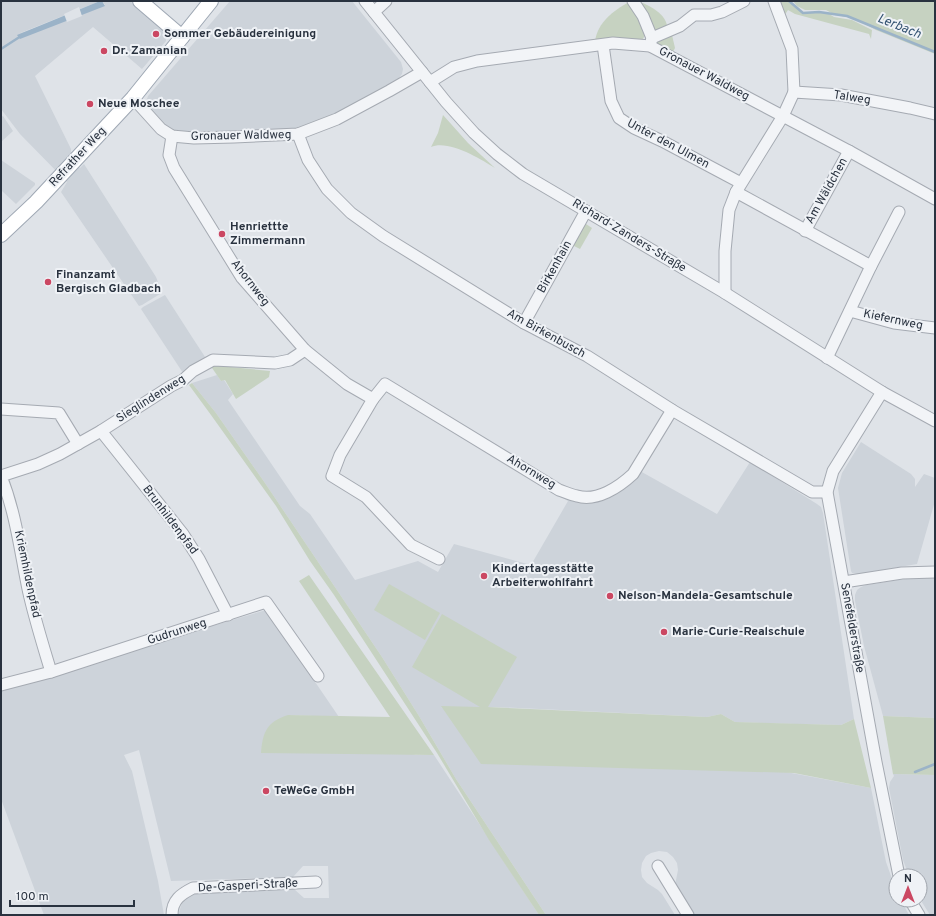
<svg xmlns="http://www.w3.org/2000/svg" width="936" height="916" viewBox="0 0 936 916" font-family="Overpass,sans-serif">
  <style>
    .built { fill: #cdd3da }
    .green { fill: #c6d2c1 }
    .water { fill: #9bb3c8 }
    .pier { fill: #dfe3e8 }
    .lines { fill: none; stroke-linecap: round; stroke-linejoin: round }
    .stream { stroke: #9bb3c8; stroke-width: 2.5 }
    .minor-casing { stroke: #a5aab2; stroke-width: 13 }
    .major-casing { stroke: #9fa8b4; stroke-width: 16 }
    .minor { stroke: #f2f4f7; stroke-width: 11 }
    .major { stroke: #fff; stroke-width: 14 }
    .poi-dot { fill: #cb4762; stroke: #eff2f6; stroke-width: 1.5 }
    .labels { text-anchor: middle; dominant-baseline: central; stroke-width: 4; stroke-linejoin: round; paint-order: stroke }
    .poi-label { font-size: 12px; font-weight: bold; fill: #29323f; stroke: #eff2f6; text-anchor: start }
    .street-label { font-size: 12px; fill: #29323f; stroke: #eff2f6 }
    .water-label { font-size: 13px; font-style: italic; fill: #345372; stroke: #eff2f6 }
  </style>
  <rect width="100%" height="100%" fill="#dfe3e8"/>
  <g class="built">
    <polygon points="1,1 100,1 18,34 105,5 102,1 130,1 162,26 165,32 166,41 142,69 93,27 35,76 71,149 71,155 80,168 84,164 156,277 161,290 160,294 142,305 139,306 61,192 67,182 20,134 1,109"/>
    <polygon points="230,1 352,1 401,62 403,69 402,74 398,79 349,109 296,129 286,131 184,133 176,132 165,126 148,106 146,102 148,96"/>
    <polygon points="3,116 13,131 1,142 1,117"/>
    <polygon points="1,160 35,183 35,185 16,204 1,190"/>
    <polygon points="165,295 192,337 209,363 183,373 141,309 143,307"/>
    <polygon points="217,375 221,381 224,380 233,394 228,400 300,506 310,514 355,580 418,561 438,572 454,544 531,565 568,501 559,496 572,500 585,501 640,471 717,514 750,462 817,504 821,507 823,513 854,719 841,725 796,724 735,722 721,714 707,717 495,707 441,707 871,788 886,862 896,890 896,900 901,900 909,915 692,915 675,885 678,870 677,863 673,857 667,852 659,851 651,853 646,856 642,863 641,870 642,877 647,883 658,890 662,894 675,915 546,915 456,779 419,716 382,657 265,483 216,413 192,383"/>
    <polygon points="861,442 911,474 915,479 915,487 924,474 935,478 935,501 917,564 858,574 852,573 851,571 838,488 842,473"/>
    <polygon points="911,578 935,578 935,718 883,716 864,646 855,601 855,595 857,590 861,587 866,585"/>
    <polygon points="266,610 339,717 289,715 416,755 434,755 539,915 178,915 182,903 185,899 194,893 294,889 304,898 329,898 328,866 303,866 293,877 171,881 139,750 124,755 132,771 158,881 164,915 44,915 1,799 1,688"/>
    <polygon points="893,774 935,775 935,915 930,915 920,899 920,876 909,876 903,860 889,788 890,782 894,776"/>
  </g>
  <g class="green">
    <path d="M637,1C648,4 668,15 667,28L656,33Z"/>
    <polygon points="776,1 790,1 796,8 803,13 826,12 834,17 852,20 872,30 871,39 869,34 795,14 788,10 784,16"/>
    <polygon points="793,1 935,1 935,54 876,30 853,18 835,15 826,10 805,10 797,6"/>
    <path d="M629,2L639,18L645,36L641,41H595C598,22 613,11 629,2Z"/>
    <polygon points="672,35 675,48 673,52 671,52 657,44 657,40"/>
    <path d="M443,115L468,143L495,168C481,159 448,139 431,147L438,133Z"/>
    <polygon points="583,222 592,228 580,249 570,244"/>
    <polygon points="210,365 270,371 269,377 236,399 225,380 221,381"/>
    <polygon points="192,383 216,413 265,483 382,657 419,716 456,779 546,915 539,915 489,840 437,753 334,595 310,561 276,506 211,415 189,385"/>
    <path d="M309,575L434,755L261,753C263,731 267,722 288,715L390,717L299,581Z"/>
    <polygon points="389,584 440,613 425,640 374,610"/>
    <polygon points="442,614 517,657 488,707 707,717 721,714 735,722 841,725 854,719 871,788 794,773 481,764 441,706 480,707 412,667"/>
    <polygon points="883,716 935,718 935,775 893,774"/>
  </g>
  <polygon class="water" points="100,1 102,1 105,6 20,39 17,35"/>
  <polygon class="pier" points="79,7 82,16 67,22 64,14"/>
  <g class="lines">
    <g class="stream">
      <polyline points="789,1 803,13 819,12 847,16 935,52"/>
      <polyline points="1,49 21,36"/>
      <polyline points="915,772 935,764"/>
    </g>
    <defs>
      <g id="minor">
        <polyline points="365,1 446,102 474,133 497,154 523,174 725,293 882,392 935,421"/>
        <polyline points="633,1 643,16 652,38 650,46"/>
        <polyline points="774,1 792,49 794,92"/>
        <polyline points="374,12 386,1"/>
        <polyline points="652,38 680,26 694,15 711,15 722,12 744,1"/>
        <polyline points="603,45 611,101 619,118 634,128 662,141 741,183"/>
        <polyline points="430,82 454,67 477,61 613,43 650,46 849,151 935,199"/>
        <polyline points="133,98 161,129 172,136 194,138 234,137 298,134 337,119 389,91 422,72"/>
        <polyline points="298,134 308,160 327,189 351,213 383,236 524,323 587,356 672,410 812,492 827,492"/>
        <path d="M172,136L169,155L174,168L242,278L305,350L347,384L373,399L385,384L559,490C565,492 571,495 577,496C597,502 619,487 633,474L672,410"/>
        <polyline points="736,192 871,266 899,212"/>
        <polyline points="805,231 849,151"/>
        <polyline points="725,293 725,251 729,210 736,192 783,116 794,92 841,95 910,108 935,114"/>
        <polyline points="850,311 894,323 935,328"/>
        <polyline points="524,323 586,211"/>
        <polyline points="827,358 871,266"/>
        <polyline points="882,392 833,471 827,492 876,762 899,876"/>
        <polyline points="373,399 340,455 332,476 366,497 411,545 439,559"/>
        <polyline points="1,409 59,413 78,444"/>
        <polyline points="101,431 183,534 199,559 228,615"/>
        <polyline points="844,582 902,573 935,572"/>
        <path d="M51,672C43,645 34,617 28,589C20,550 16,514 1,476L38,464L60,454L101,431L171,386L183,380L193,371L213,360L275,363L290,360L305,350"/>
        <polyline points="1,685 51,672 266,602 318,676"/>
        <polyline points="658,866 688,915"/>
        <polyline points="910,900 919,915"/>
        <path d="M172,915C172,900 181,894 193,888L316,882"/>
      </g>
      <g id="major">
        <polyline points="140,1 182,37"/>
        <polyline points="1,235 36,202 133,98 211,1"/>
      </g>
    </defs>
    <use href="#minor" class="minor-casing"/>
    <use href="#major" class="major-casing"/>
    <use href="#minor" class="minor"/>
    <use href="#major" class="major"/>
  </g>
  <g class="poi-dot">
    <circle cx="156" cy="34" r="4"/>
    <circle cx="104" cy="51" r="4"/>
    <circle cx="90" cy="104" r="4"/>
    <circle cx="222" cy="234" r="4"/>
    <circle cx="48" cy="282" r="4"/>
    <circle cx="484" cy="576" r="4"/>
    <circle cx="610" cy="596" r="4"/>
    <circle cx="664" cy="632" r="4"/>
    <circle cx="266" cy="791" r="4"/>
  </g>
  <g class="labels">
    <g class="poi-label">
      <text x="164" y="34">Sommer Gebäudereinigung</text>
      <text x="112" y="51">Dr. Zamanian</text>
      <text x="98" y="104">Neue Moschee</text>
      <text x="230" y="227">Henriettte<tspan x="230" dy="14">Zimmermann</tspan></text>
      <text x="56" y="275">Finanzamt<tspan x="56" dy="14">Bergisch Gladbach</tspan></text>
      <text x="492" y="569">Kindertagesstätte<tspan x="492" dy="14">Arbeiterwohlfahrt</tspan></text>
      <text x="618" y="596">Nelson-Mandela-Gesamtschule</text>
      <text x="672" y="632">Marie-Curie-Realschule</text>
      <text x="274" y="791">TeWeGe GmbH</text>
    </g>
    <g class="street-label">
      <text transform="translate(704 74) rotate(28)">Gronauer Waldweg</text>
      <text transform="translate(852 98) rotate(9)">Talweg</text>
      <text transform="translate(241 136) rotate(-1)">Gronauer Waldweg</text>
      <text transform="translate(668 144) rotate(28)">Unter den Ulmen</text>
      <text transform="translate(78 157) rotate(-47)">Refrather Weg</text>
      <text transform="translate(827 191) rotate(-61)">Am Wäldchen</text>
      <text transform="translate(629 236) rotate(31)">Richard-Zanders-Straße</text>
      <text transform="translate(555 267) rotate(-61)">Birkenhain</text>
      <text transform="translate(250 283) rotate(52)">Ahornweg</text>
      <text transform="translate(893 320) rotate(12)">Kiefernweg</text>
      <text transform="translate(546 334) rotate(29)">Am Birkenbusch</text>
      <text transform="translate(151 399) rotate(-32)">Sieglindenweg</text>
      <text transform="translate(531 472) rotate(31)">Ahornweg</text>
      <text transform="translate(170 520) rotate(53)">Brunhildenpfad</text>
      <text transform="translate(27 574) rotate(78)">Kriemhildenpfad</text>
      <text transform="translate(852 628) rotate(80)">Senefelderstraße</text>
      <text transform="translate(177 632) rotate(-18)">Gudrunweg</text>
      <text transform="translate(248 886) rotate(-3)">De-Gasperi-Straße</text>
    </g>
    <g class="water-label">
      <text transform="translate(899 27) rotate(22)">Lerbach</text>
    </g>
  </g>
  <rect width="936" height="916" fill="none" stroke="#29323f" stroke-width="4"/>
  <g transform="translate(908 888)"><circle r="19" fill="#eff2f6" stroke="#a0a5ad"/>
  <path d="M0-3L7 15L0 10L-7 15Z" fill="#cb4762"/>
  <text y="-6" font-size="11" font-weight="bold" text-anchor="middle" fill="#29323f">N</text>
  </g>
  <path d="M10 900v6h124v-6" fill="none" stroke="#29323f" stroke-width="2"/>
  <text x="16" y="900" font-size="12" fill="#29323f" stroke="#eff2f6" stroke-width="3" paint-order="stroke">100 m</text>
</svg>
